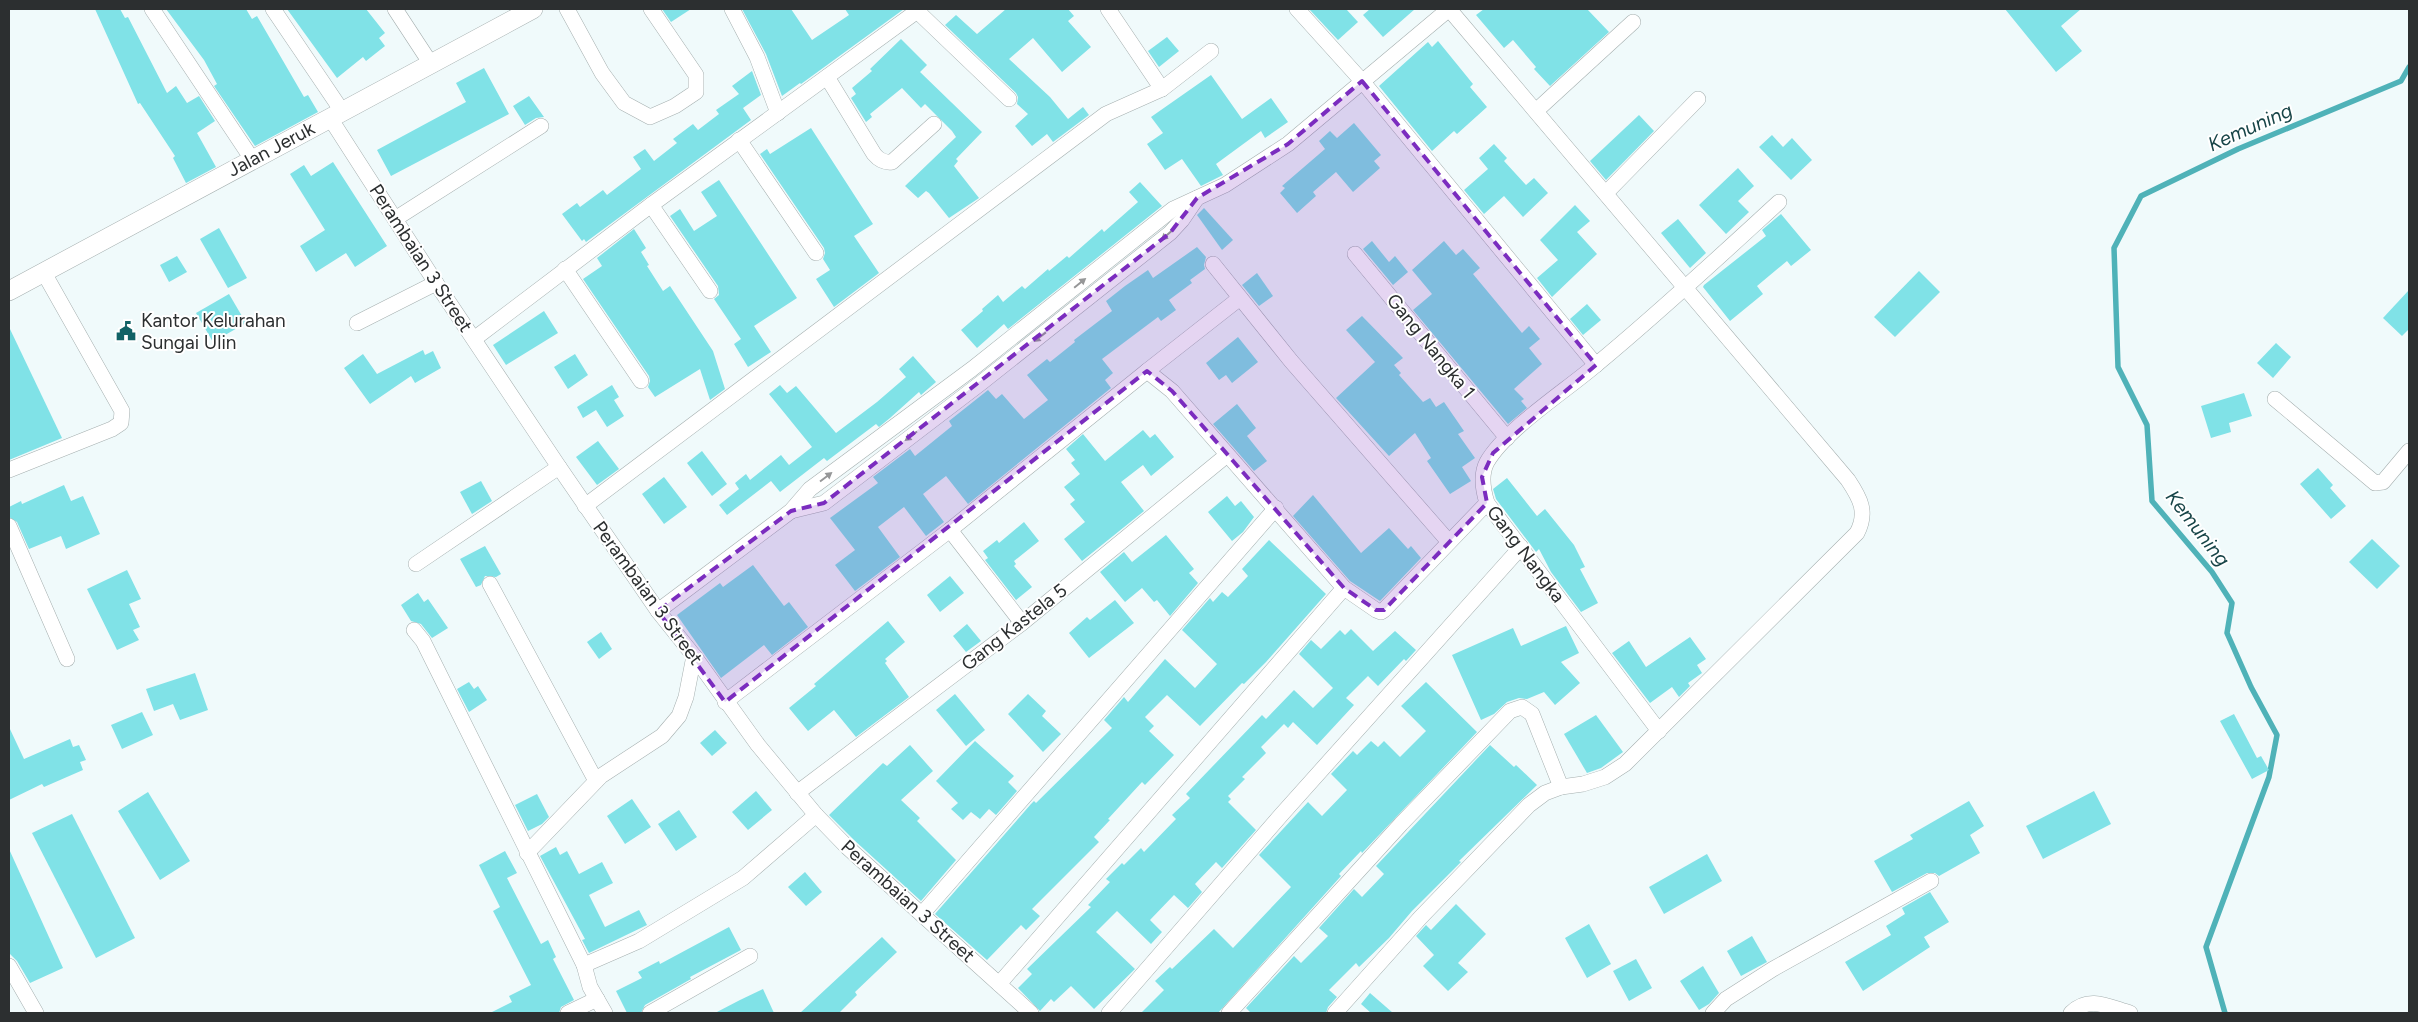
<svg xmlns="http://www.w3.org/2000/svg" width="2418" height="1022" viewBox="0 0 2418 1022" font-family="Figtree,sans-serif">
  <style>
    .lines { fill: none; stroke-linecap: round; stroke-linejoin: round }
    .stream { stroke: #4fb2b8; stroke-width: 5.5 }
    .building { fill: #80e2e7 }
    .minor-casing { stroke: #a5afaf; stroke-width: 16 }
    .tertiary-casing { stroke: #a5afaf; stroke-width: 20 }
    .minor { stroke: #fff; stroke-width: 15 }
    .tertiary { stroke: #fff; stroke-width: 19 }
    .oneway { fill: #969798 }
    .marked { fill: #7b2cbf; fill-opacity: 0.2; stroke: #7b2cbf; stroke-width: 4; stroke-dasharray: 10 6; stroke-linejoin: round }
    .labels { text-anchor: middle; dominant-baseline: central; stroke-width: 4; stroke-linejoin: round; paint-order: stroke }
    .street-label { font-size: 19px; fill: #2c2f30; stroke: #fff }
    .poi-label { font-size: 19px; fill: #2c2f30; stroke: #fff; text-anchor: start }
    .water-label { font-size: 20px; font-style: italic; fill: #184548; stroke: #fff }
  </style>
  <rect width="100%" height="100%" fill="#f0fafb"/>
  <g class="lines">
    <polyline class="stream" points="2225,1013 2206,947 2269,777 2277,735 2251,687 2227,633 2232,603 2212,572 2152,501 2147,425 2118,367 2114,248 2141,196 2238,149 2401,81 2409,67"/>
  </g>
  <g class="building">
    <polygon points="95,9 120,9 125,18 128,17 167,93 176,86 187,103 199,96 215,121 197,133 216,167 186,183 173,158 175,156 140,103 138,104"/>
    <polygon points="166,9 246,9 252,19 257,16 304,97 308,95 318,112 255,146 214,86 217,84 204,60"/>
    <polygon points="287,9 366,9 385,33 379,38 385,46 366,61 363,57 337,78"/>
    <polygon points="662,9 691,9 671,22"/>
    <polygon points="742,9 791,9 812,40 849,15 845,9 904,9 801,84 800,83 782,96 766,54"/>
    <polygon points="1006,9 1068,9 1074,16 1068,21 1091,47 1062,72 1033,38 1009,59 1050,97 1068,119 1083,107 1089,115 1053,142 1047,134 1032,146 1015,126 1028,114 1017,104 1018,97 1016,93 945,25 956,15 977,34"/>
    <polygon points="1309,9 1346,9 1358,22 1338,40"/>
    <polygon points="1370,9 1415,9 1383,37 1363,15"/>
    <polygon points="1484,9 1587,9 1609,32 1550,86 1534,69 1536,67 1513,40 1504,48 1476,15"/>
    <polygon points="2005,9 2081,9 2061,26 2082,51 2056,72"/>
    <polygon points="1167,37 1179,51 1159,67 1148,51"/>
    <polygon points="901,39 927,65 920,72 982,132 956,159 958,161 954,166 979,198 949,218 929,193 926,191 918,198 905,186 956,137 952,131 925,104 921,108 902,88 870,114 872,117 866,122 851,98 856,94 852,88 872,71 870,69"/>
    <polygon points="1438,41 1473,84 1470,87 1487,107 1457,134 1454,131 1432,151 1379,86 1428,42 1432,47"/>
    <polygon points="484,68 509,114 391,176 377,150 466,102 456,83"/>
    <polygon points="752,71 761,95 743,108 751,120 586,242 584,239 582,241 562,214 577,203 580,207 603,190 607,195 641,169 633,157 645,149 654,161 677,143 673,139 693,124 698,130 719,114 716,110 739,94 732,86"/>
    <polygon points="1211,75 1242,119 1271,98 1288,122 1265,138 1261,131 1216,164 1223,175 1201,186 1182,159 1165,170 1147,144 1163,133 1151,117"/>
    <polygon points="529,96 544,117 536,118 525,125 513,106"/>
    <polygon points="1639,115 1654,131 1606,180 1590,161"/>
    <polygon points="1354,123 1381,155 1374,161 1380,168 1353,192 1336,172 1313,192 1316,196 1297,213 1280,193 1285,188 1282,186 1325,149 1319,141 1330,131 1337,138"/>
    <polygon points="811,128 873,224 854,236 879,273 834,307 816,279 830,270 823,259 825,253 824,248 760,154 767,149 770,154"/>
    <polygon points="1772,135 1783,147 1792,138 1812,160 1791,180 1759,147"/>
    <polygon points="1494,144 1507,158 1504,161 1526,185 1534,178 1548,193 1523,217 1504,196 1484,214 1464,190 1488,169 1479,158"/>
    <polygon points="333,162 387,246 355,267 346,253 316,272 300,246 325,230 290,174 304,165 311,176"/>
    <polygon points="1738,168 1754,186 1738,201 1749,212 1726,234 1699,205"/>
    <polygon points="719,180 797,298 754,326 771,352 748,367 734,344 741,339 714,299 719,295 718,286 670,216 680,209 694,231 717,216 701,192"/>
    <polygon points="1140,182 1162,206 1008,329 1004,324 977,348 961,330 983,311 982,309 998,295 1003,302 1022,286 1025,289 1048,269 1049,271 1067,256 1069,258 1102,229 1104,232 1138,202 1129,192"/>
    <polygon points="1575,205 1590,221 1577,232 1597,254 1552,297 1537,278 1558,260 1540,240"/>
    <polygon points="1204,208 1233,240 1222,250 1197,215"/>
    <polygon points="1781,214 1811,250 1791,266 1787,261 1757,286 1763,294 1730,321 1703,287 1704,285 1766,236 1762,230"/>
    <polygon points="1678,219 1706,253 1690,268 1661,233"/>
    <polygon points="219,228 247,278 228,288 200,239"/>
    <polygon points="634,229 646,248 641,252 649,265 647,266 663,291 670,286 713,351 725,389 710,400 700,369 655,397 648,387 650,381 649,376 583,279 602,266 597,258"/>
    <polygon points="1372,241 1389,262 1395,256 1408,272 1393,285 1363,249"/>
    <polygon points="1444,241 1456,255 1463,249 1480,268 1473,274 1522,333 1529,326 1540,339 1529,348 1542,364 1514,389 1524,399 1521,401 1527,408 1508,424 1413,310 1432,294 1412,270"/>
    <polygon points="1197,247 1206,257 1204,265 1205,269 1190,280 1192,283 1169,300 1176,310 1161,321 1158,317 1102,359 1113,373 1105,380 1111,388 968,504 946,476 923,494 944,522 926,536 904,507 878,527 900,557 855,591 835,565 855,550 830,518 878,483 873,477 910,449 915,456 952,426 949,421 988,390 996,399 1002,394 1024,419 1048,400 1027,375 1047,359 1050,362 1075,342 1074,340 1112,311 1106,301 1125,286 1148,270 1153,278"/>
    <polygon points="177,256 187,272 169,282 160,265"/>
    <polygon points="1919,271 1940,292 1895,337 1874,317"/>
    <polygon points="1257,273 1273,296 1259,306 1242,285"/>
    <polygon points="2409,290 2409,329 2402,336 2383,318"/>
    <polygon points="229,294 246,323 213,342 196,313"/>
    <polygon points="1587,304 1601,320 1583,335 1570,319"/>
    <polygon points="544,311 558,333 506,365 493,345"/>
    <polygon points="1362,316 1403,358 1394,365 1401,373 1399,375 1423,402 1430,398 1436,407 1444,402 1464,431 1458,434 1475,458 1462,467 1471,481 1450,494 1427,461 1431,458 1415,433 1389,456 1336,398 1375,362 1346,330"/>
    <polygon points="9,327 62,438 9,460"/>
    <polygon points="1238,337 1258,362 1232,383 1226,375 1219,380 1206,363"/>
    <polygon points="2276,343 2291,357 2273,378 2257,363"/>
    <polygon points="423,350 425,355 433,351 441,368 415,383 411,376 370,404 344,368 363,354 377,374"/>
    <polygon points="575,354 588,375 568,389 554,367"/>
    <polygon points="913,356 936,382 921,395 919,392 890,418 879,427 876,424 827,461 824,458 780,492 771,481 727,515 719,505 739,489 735,483 746,474 750,480 781,455 789,465 812,447 769,394 780,385 787,393 796,386 836,433 877,402 906,377 899,369"/>
    <polygon points="612,385 619,397 614,400 624,416 607,427 596,410 583,418 577,407"/>
    <polygon points="2244,393 2252,416 2229,423 2231,432 2211,438 2201,406"/>
    <polygon points="1237,404 1256,428 1247,436 1267,461 1254,471 1213,424"/>
    <polygon points="1143,430 1150,438 1155,434 1174,457 1151,476 1143,465 1121,482 1144,511 1082,561 1064,539 1085,522 1070,504 1075,500 1064,487 1080,474 1071,463 1075,460 1066,449 1083,434 1105,461"/>
    <polygon points="598,441 619,469 597,485 576,457"/>
    <polygon points="702,451 727,484 712,496 687,463"/>
    <polygon points="2318,468 2333,485 2330,488 2346,506 2331,519 2300,484"/>
    <polygon points="664,477 687,507 664,524 642,494"/>
    <polygon points="1507,478 1537,516 1545,509 1574,545 1585,567 1580,569 1598,603 1581,612 1551,572 1539,549 1536,552 1496,499 1493,489"/>
    <polygon points="481,481 492,501 472,514 460,492"/>
    <polygon points="64,485 71,501 83,496 100,534 66,549 61,536 29,549 17,522 9,517 9,507 21,501 22,504"/>
    <polygon points="1313,495 1361,553 1389,528 1408,549 1411,546 1421,558 1380,601 1350,581 1293,516"/>
    <polygon points="1227,496 1235,506 1241,501 1254,517 1243,532 1232,541 1208,512"/>
    <polygon points="1024,522 1039,541 1014,561 1016,564 1014,566 1032,587 1016,600 985,560 988,558 983,551 997,540 999,543"/>
    <polygon points="1166,535 1194,569 1189,573 1198,583 1170,616 1157,600 1154,602 1142,588 1125,602 1100,572 1124,552 1132,562"/>
    <polygon points="2372,539 2400,566 2377,589 2349,562"/>
    <polygon points="1269,540 1326,594 1266,662 1244,684 1242,683 1200,726 1167,695 1145,717 1154,726 1149,731 1174,755 1145,785 1142,782 1108,819 1110,820 1094,837 1099,842 1032,909 1040,916 1026,930 1021,925 987,960 935,914 1031,804 1034,801 1036,803 1112,728 1104,720 1124,697 1128,702 1165,659 1195,688 1217,664 1182,630 1210,598 1213,602 1222,592 1228,597 1248,576 1242,569"/>
    <polygon points="485,546 501,574 496,577 485,576 481,585 476,587 460,559"/>
    <polygon points="753,565 784,606 789,602 808,627 772,655 764,645 721,678 677,615 720,583 723,587"/>
    <polygon points="127,570 141,599 129,604 140,627 133,630 139,640 117,650 87,589"/>
    <polygon points="950,576 964,593 940,612 927,595"/>
    <polygon points="418,593 424,602 428,599 448,628 432,638 421,624 411,621 401,605"/>
    <polygon points="1115,600 1134,623 1089,658 1069,633 1087,617 1090,620"/>
    <polygon points="888,621 905,642 885,659 887,661 885,663 909,697 856,737 834,710 808,731 789,708 816,686 814,684"/>
    <polygon points="967,624 981,641 966,652 953,636"/>
    <polygon points="1566,626 1579,653 1561,662 1580,683 1555,705 1544,692 1527,699 1519,698 1507,702 1494,714 1481,720 1452,655 1513,628 1521,646"/>
    <polygon points="1351,629 1373,651 1395,631 1416,650 1406,661 1404,659 1378,686 1368,676 1346,698 1354,705 1317,745 1293,722 1288,728 1284,724 1261,747 1266,753 1242,777 1245,779 1228,796 1231,799 1228,802 1256,830 1222,868 1216,862 1195,884 1202,892 1188,908 1174,895 1150,920 1162,932 1151,944 1117,911 1096,932 1135,969 1094,1009 1071,986 1054,1002 1051,999 1040,1011 1018,988 1032,974 1027,969 1091,907 1088,905 1110,882 1106,879 1122,863 1124,865 1141,848 1144,852 1176,819 1172,815 1190,798 1186,794 1262,715 1266,719 1294,690 1313,708 1333,688 1299,654 1311,640 1321,649 1340,630 1345,635"/>
    <polygon points="601,632 612,649 599,659 587,642"/>
    <polygon points="1690,637 1706,659 1697,665 1702,673 1688,683 1690,686 1679,697 1672,687 1650,703 1612,653 1629,641 1646,667"/>
    <polygon points="195,673 208,710 180,720 173,704 154,711 146,689"/>
    <polygon points="469,682 474,689 478,686 487,700 469,712 457,689"/>
    <polygon points="1426,682 1477,732 1362,853 1361,851 1339,874 1341,876 1218,1013 1141,1013 1164,990 1155,981 1170,967 1172,969 1214,929 1233,948 1291,887 1259,855 1308,802 1322,816 1347,790 1331,774 1353,751 1357,755 1371,741 1378,747 1384,741 1400,757 1426,731 1401,706"/>
    <polygon points="955,694 985,730 966,746 936,710"/>
    <polygon points="1028,694 1046,711 1042,716 1061,734 1043,752 1008,714"/>
    <polygon points="142,712 153,735 122,749 111,725"/>
    <polygon points="2234,714 2257,758 2261,756 2269,770 2252,779 2220,721"/>
    <polygon points="1596,715 1623,752 1601,768 1587,773 1564,734"/>
    <polygon points="9,727 24,759 70,739 73,747 79,745 86,760 80,762 83,770 44,787 42,784 9,800"/>
    <polygon points="715,730 727,743 712,756 700,743"/>
    <polygon points="975,741 1014,776 1008,782 1017,791 996,815 989,809 980,819 971,812 963,820 951,809 958,803 936,781"/>
    <polygon points="910,745 933,771 901,800 920,818 917,821 956,860 921,901 854,840 829,815 883,763 887,766"/>
    <polygon points="1490,745 1514,767 1516,765 1537,785 1459,861 1461,862 1412,911 1389,938 1359,967 1356,963 1329,990 1337,997 1328,1007 1326,1013 1251,1013 1246,1008 1294,956 1301,963 1328,936 1319,928 1354,889 1362,897 1384,874 1376,866"/>
    <polygon points="756,791 772,810 748,830 732,812"/>
    <polygon points="2094,791 2111,824 2043,859 2026,826"/>
    <polygon points="148,792 190,861 160,880 118,811"/>
    <polygon points="537,794 549,817 542,824 528,831 515,805"/>
    <polygon points="632,799 651,827 625,844 607,816"/>
    <polygon points="1969,801 1984,826 1970,835 1980,853 1939,876 1935,873 1927,873 1892,892 1874,861 1913,839 1910,835"/>
    <polygon points="679,810 697,837 676,851 658,824"/>
    <polygon points="72,814 135,938 96,958 32,833"/>
    <polygon points="556,847 560,855 567,851 579,874 602,862 613,883 589,895 605,927 639,910 647,925 589,953 582,940 585,939 540,856"/>
    <polygon points="9,849 63,968 30,983 17,961 9,953"/>
    <polygon points="505,851 517,873 507,878 541,944 548,940 556,957 553,959 574,1000 561,1007 559,1013 490,1013 512,1002 509,996 531,985 493,911 500,907 479,865"/>
    <polygon points="1707,854 1722,881 1664,914 1649,887"/>
    <polygon points="805,872 822,892 806,906 788,887"/>
    <polygon points="1930,892 1949,922 1924,937 1930,947 1863,991 1845,962 1891,935 1886,926 1905,914 1902,908"/>
    <polygon points="1456,904 1486,934 1458,963 1468,972 1448,991 1423,966 1434,955 1416,936 1426,925 1431,930"/>
    <polygon points="1589,924 1611,964 1587,978 1565,938"/>
    <polygon points="729,927 741,950 690,977 691,979 645,1005 641,1013 627,1013 616,991 642,978 638,972 659,961 660,964"/>
    <polygon points="1752,936 1767,962 1741,976 1727,951"/>
    <polygon points="882,937 897,952 855,992 857,995 839,1013 800,1013"/>
    <polygon points="1636,959 1652,988 1629,1001 1613,971"/>
    <polygon points="1703,966 1719,993 1709,1004 1699,1010 1680,981"/>
    <polygon points="763,989 774,1013 715,1013 740,1000"/>
    <polygon points="1370,993 1393,1013 1371,1013 1361,1004"/>
  </g>
  <g class="lines">
    <defs>
      <g id="minor">
        <polyline points="152,9 252,159"/>
        <polyline points="273,9 342,111"/>
        <polyline points="395,9 431,64"/>
        <polyline points="567,9 602,73 624,103 650,117 675,106 696,92 696,75 651,9"/>
        <polyline points="732,9 757,57 778,113"/>
        <polyline points="1108,9 1162,89"/>
        <polyline points="1297,9 1362,81 1596,365"/>
        <polyline points="917,11 1009,99"/>
        <path d="M827,77L874,154C879,160 884,163 892,162L934,124"/>
        <polyline points="1537,110 1633,22"/>
        <polyline points="330,118 436,283 559,467 658,611 694,656 758,745 816,815 847,847 1031,1013"/>
        <polyline points="739,140 816,253"/>
        <polyline points="1606,193 1698,99"/>
        <polyline points="651,205 710,291"/>
        <polyline points="395,219 541,126"/>
        <polyline points="1355,254 1507,438"/>
        <polyline points="1213,264 1291,361 1449,542"/>
        <polyline points="565,269 641,381"/>
        <polyline points="357,323 436,283"/>
        <polyline points="474,339 651,205 920,9"/>
        <polyline points="1147,371 1240,298"/>
        <polyline points="2275,399 2375,483 2383,482 2409,451"/>
        <polyline points="9,470 112,429 121,423 122,411 44,273"/>
        <polyline points="585,506 1106,114 1162,89 1211,51"/>
        <polyline points="791,511 824,503 981,383 1170,233 1182,220 1197,198"/>
        <polyline points="9,526 67,659"/>
        <polyline points="950,530 1022,623"/>
        <polyline points="416,564 559,467"/>
        <polyline points="490,584 596,781"/>
        <polyline points="658,611 791,511 810,489 972,369 1173,209 1225,185 1288,144 1449,9"/>
        <polyline points="414,630 423,641 584,965"/>
        <polyline points="725,702 950,530 1147,371 1172,391 1344,588 1376,610 1381,612 1384,610 1487,503"/>
        <path d="M1659,731L1487,503C1483,490 1480,475 1487,462C1506,429 1567,390 1597,364C1660,312 1719,257 1779,202"/>
        <polyline points="797,793 1022,623 1227,455"/>
        <polyline points="527,853 601,776 662,736 679,716 686,697 694,656"/>
        <polyline points="922,914 1276,508"/>
        <polyline points="9,966 36,1013"/>
        <polyline points="999,984 1344,588"/>
        <polyline points="568,1013 597,999"/>
        <polyline points="605,1013 590,987 584,965 639,941 743,878 816,815"/>
        <polyline points="650,1013 750,956"/>
        <polyline points="1109,1013 1282,814 1521,547"/>
        <polyline points="1229,1013 1401,824 1510,711 1522,707 1532,714 1561,787"/>
        <path d="M1335,1013L1420,918L1529,805L1545,793L1561,787L1583,784L1605,777L1625,764L1857,533C1868,512 1860,498 1848,480L1449,9"/>
        <polyline points="1713,1013 1726,999 1773,969 1931,881"/>
        <path d="M2071,1013C2089,995 2109,1007 2130,1013"/>
      </g>
      <polyline id="tertiary" points="9,291 533,9"/>
    </defs>
    <use href="#minor" class="minor-casing"/>
    <use href="#tertiary" class="tertiary-casing"/>
    <use href="#minor" class="minor"/>
    <use href="#tertiary" class="tertiary"/>
  </g>
  <defs><path id="oneway-solid" d="M-6-.8H1V-3.2L6.5 0L1 3.2V.8H-6Z" transform="scale(1.25)"/></defs>
  <g class="oneway">
    <use href="#oneway-solid" transform="translate(1167 235) rotate(139)"/>
    <use href="#oneway-solid" transform="translate(1080 283) rotate(-39)"/>
    <use href="#oneway-solid" transform="translate(1040 337) rotate(142)"/>
    <use href="#oneway-solid" transform="translate(911 436) rotate(143)"/>
    <use href="#oneway-solid" transform="translate(826 477) rotate(-37)"/>
  </g>
  <path class="marked" d="M1362,81L1596,365L1493,453L1482,477L1487,503L1384,610H1376L1344,588L1172,391L1147,371L725,702L658,611L791,511L824,503L1170,233L1197,198L1288,144Z"/>
  <defs>
    <symbol id="civic-bare" viewBox="-9 -9 18 18"><path d="M-.6-6.5H3V-4.5H.6V-3L4-1V1h2V6H-6V1h2V-1L-.6-3ZM-1.2 2.5V6h2.4V2.5Z" fill="#116266" stroke="#fff" stroke-width="2.5" paint-order="stroke"/></symbol>
  </defs>
  <g fill-rule="evenodd">
    <use href="#civic-bare" x="112" y="317" width="28" height="28"/>
  </g>
  <g class="labels">
    <g class="street-label">
      <text transform="translate(271 149) rotate(-28)">Jalan Jeruk</text>
      <text transform="translate(421 258) rotate(57)">Perambaian 3 Street</text>
      <text transform="translate(1431 346) rotate(51)">Gang Nangka 1</text>
      <text transform="translate(1526 554) rotate(53)">Gang Nangka</text>
      <text transform="translate(648 593) rotate(54)">Perambaian 3 Street</text>
      <text transform="translate(1014 627) rotate(-38)">Gang Kastela 5</text>
      <text transform="translate(908 901) rotate(42)">Perambaian 3 Street</text>
    </g>
    <g class="poi-label">
      <text x="141" y="320">Kantor Kelurahan<tspan x="141" dy="22">Sungai Ulin</tspan></text>
    </g>
    <g class="water-label">
      <text transform="translate(2250 127) rotate(-24)">Kemuning</text>
      <text transform="translate(2198 528) rotate(52)">Kemuning</text>
    </g>
  </g>
  <rect width="2418" height="1022" fill="none" stroke="#2c2f30" stroke-width="20"/>
</svg>
